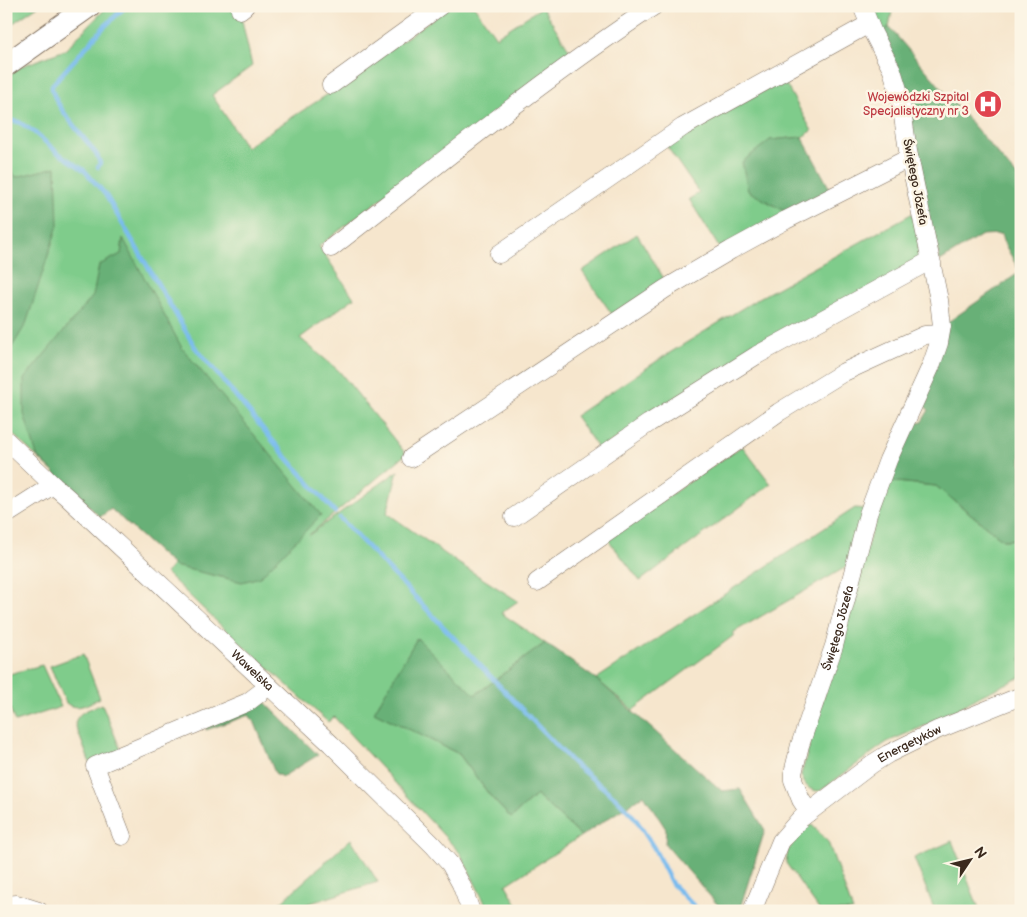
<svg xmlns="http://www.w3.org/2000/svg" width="1027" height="917" viewBox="0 0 1027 917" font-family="'Balsamiq Sans',sans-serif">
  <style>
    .green { fill: #7fcc8b; stroke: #5d7b54 }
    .forest { fill: #67b077; stroke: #516d4a }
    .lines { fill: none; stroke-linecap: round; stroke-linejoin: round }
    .stream { stroke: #78bbee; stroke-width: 4.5 }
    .minor-casing { stroke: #7c6c5b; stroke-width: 19 }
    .major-casing { stroke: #7c6c5b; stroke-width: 24 }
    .minor { stroke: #fff; stroke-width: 18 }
    .major { stroke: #fff; stroke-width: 22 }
    .labels { text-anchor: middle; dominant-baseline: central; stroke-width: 5; stroke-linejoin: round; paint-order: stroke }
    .health-label { font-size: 12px; fill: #be3a42; stroke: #fcf5e5; text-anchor: end }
    .street-label { font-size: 12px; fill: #3b2a1e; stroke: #fcf5e5 }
  </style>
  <rect width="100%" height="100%" fill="#fcf5e5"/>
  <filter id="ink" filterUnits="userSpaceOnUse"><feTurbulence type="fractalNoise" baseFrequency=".02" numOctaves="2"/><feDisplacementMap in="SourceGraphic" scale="10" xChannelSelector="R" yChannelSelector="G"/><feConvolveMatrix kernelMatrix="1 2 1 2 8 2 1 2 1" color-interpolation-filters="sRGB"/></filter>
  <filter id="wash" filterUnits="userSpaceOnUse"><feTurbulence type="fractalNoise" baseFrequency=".0096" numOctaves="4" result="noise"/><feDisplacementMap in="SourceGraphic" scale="20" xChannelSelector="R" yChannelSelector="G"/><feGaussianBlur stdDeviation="1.12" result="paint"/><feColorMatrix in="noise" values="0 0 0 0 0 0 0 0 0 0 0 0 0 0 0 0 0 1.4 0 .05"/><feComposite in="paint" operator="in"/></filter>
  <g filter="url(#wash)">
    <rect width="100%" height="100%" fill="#f6e6cd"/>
    <g class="green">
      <polygon points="6,6 38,6 6,28"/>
      <polygon points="108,6 234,6 241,16 252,66 212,95 246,147 333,91 450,6 474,6 496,37 542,7 572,54 319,246 354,298 300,338 339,371 406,454 309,535 398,471 387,513 458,563 518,601 501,613 545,643 475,695 375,712 459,754 491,797 511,818 536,795 581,836 506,885 518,906 498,911 489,911 460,853 334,717 328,722 216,621 166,573 173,564 111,509 84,501 6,428 6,78 22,66 65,50"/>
      <polygon points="870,6 893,6 889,27 880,32"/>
      <polygon points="783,79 812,131 802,137 770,140 788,213 720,249 689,199 699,193 666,145"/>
      <polygon points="913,213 925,259 595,451 596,445 575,416 663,357 759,298"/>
      <polygon points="637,234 666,282 614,317 582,271"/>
      <polygon points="742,446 771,484 640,581 607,538"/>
      <path d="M886,481L936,486L1003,540L1021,539V677L982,695L952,712L950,710L943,718L887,742L820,791C808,791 805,785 801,775Z"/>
      <polygon points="855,508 865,509 848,566 734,632 733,636 633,710 596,679"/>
      <path d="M83,654L100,698C89,703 77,712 66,703L50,666Z"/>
      <polygon points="42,665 61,707 15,722 6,698 6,675"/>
      <path d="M102,704L122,753L91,766L75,724C77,711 91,709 102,704Z"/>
      <polygon points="812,825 828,842 853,911 820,911 786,863 788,850 808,826"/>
      <polygon points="351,839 378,882 285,911 271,911"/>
      <polygon points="952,841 980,911 935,911 914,858"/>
    </g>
    <g class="forest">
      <polygon points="889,27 1021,181 1021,539 1003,540 936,486 886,481 913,421 921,423 929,410 921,403 948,322 1020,272 1003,241 1001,234 982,235 940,261 880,32"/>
      <polygon points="802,137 831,191 788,213 748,191 742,162 770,140"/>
      <polygon points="6,163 16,177 56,167 58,225 26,324 6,357"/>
      <polygon points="123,238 182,348 321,515 260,577 242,582 174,566 111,509 100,517 37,456 24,414 24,379 93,296 99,265 121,254"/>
      <polygon points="417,638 475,695 545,643 596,679 722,791 740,789 765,830 739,911 723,911 665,844 666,829 644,795 581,836 536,795 511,818 491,797 459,754 374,712"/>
      <polygon points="263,700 318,755 282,777 275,773 255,723 249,715 206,730 206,727"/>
    </g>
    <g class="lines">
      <g class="stream">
        <polyline points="6,24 9,20 10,11"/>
        <polyline points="6,120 19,122 34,132 57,152 84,170 105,194 195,347 283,453 335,512"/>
        <path d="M98,167L100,163L97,155C87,140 50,102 52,85L104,27L126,6"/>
        <polyline points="340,518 573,763 616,798 635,818 654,848 672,884 699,911"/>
      </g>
    </g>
  </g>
  <g filter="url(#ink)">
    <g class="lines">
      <defs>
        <g id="minor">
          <polyline points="240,10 245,6"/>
          <polyline points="331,85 440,6"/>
          <path d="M331,248C438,165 542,80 654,6"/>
          <polyline points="499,254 683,127 869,24"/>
          <polyline points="6,440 53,485"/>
          <polyline points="411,458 665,289 731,250 786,220 901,162 910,160"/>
          <path id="s1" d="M6,515L53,485L67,497L331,744L433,845L450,864L461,884L471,911"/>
          <polyline points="514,517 649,423 757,355 924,264 932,263"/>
          <polyline points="537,582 779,412 844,372 925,335 940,334"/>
          <path id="s2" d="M809,812L801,800L793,780V773L800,745L834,646L868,514L888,460L931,366L939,343L942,326L939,300L908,151L900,96L892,70L873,33L862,6"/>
          <polyline points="122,836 95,766 248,702 269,686"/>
          <polyline points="6,905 17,904 39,911"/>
          <path id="s3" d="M752,911L781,841L800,819L872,764L888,754L937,730L1021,696"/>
        </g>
        <polyline id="major" points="6,65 89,6"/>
      </defs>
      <use href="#minor" class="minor-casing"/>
      <use href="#major" class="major-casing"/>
      <use href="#minor" class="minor"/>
      <use href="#major" class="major"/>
    </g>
  </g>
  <defs>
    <symbol id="hospital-disc" viewBox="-11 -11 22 22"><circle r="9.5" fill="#e0444e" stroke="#fcf5e5"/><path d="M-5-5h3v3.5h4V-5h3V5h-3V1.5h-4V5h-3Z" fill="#fff"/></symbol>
  </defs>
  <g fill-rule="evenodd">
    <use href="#hospital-disc" x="972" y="88" width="32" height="32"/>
  </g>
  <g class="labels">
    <g class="health-label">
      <text x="969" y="97">Wojewódzki Szpital<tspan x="969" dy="14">Specjalistyczny nr 3</tspan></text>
    </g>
    <g class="street-label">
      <text transform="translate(915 182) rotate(79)">Świętego Józefa</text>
      <text stroke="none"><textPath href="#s2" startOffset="195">Świętego Józefa</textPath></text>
      <text stroke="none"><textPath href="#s1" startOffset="328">Wawelska</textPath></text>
      <text stroke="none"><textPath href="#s3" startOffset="238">Energetyków</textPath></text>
    </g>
  </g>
  <rect width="1027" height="917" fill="none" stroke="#fcf5e5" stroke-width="25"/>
  <g transform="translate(970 860) rotate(55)" stroke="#fcf5e5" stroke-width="4" paint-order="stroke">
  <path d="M0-4L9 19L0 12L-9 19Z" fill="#3b2a1e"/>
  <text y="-8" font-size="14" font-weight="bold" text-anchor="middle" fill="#3b2a1e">N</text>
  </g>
</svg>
